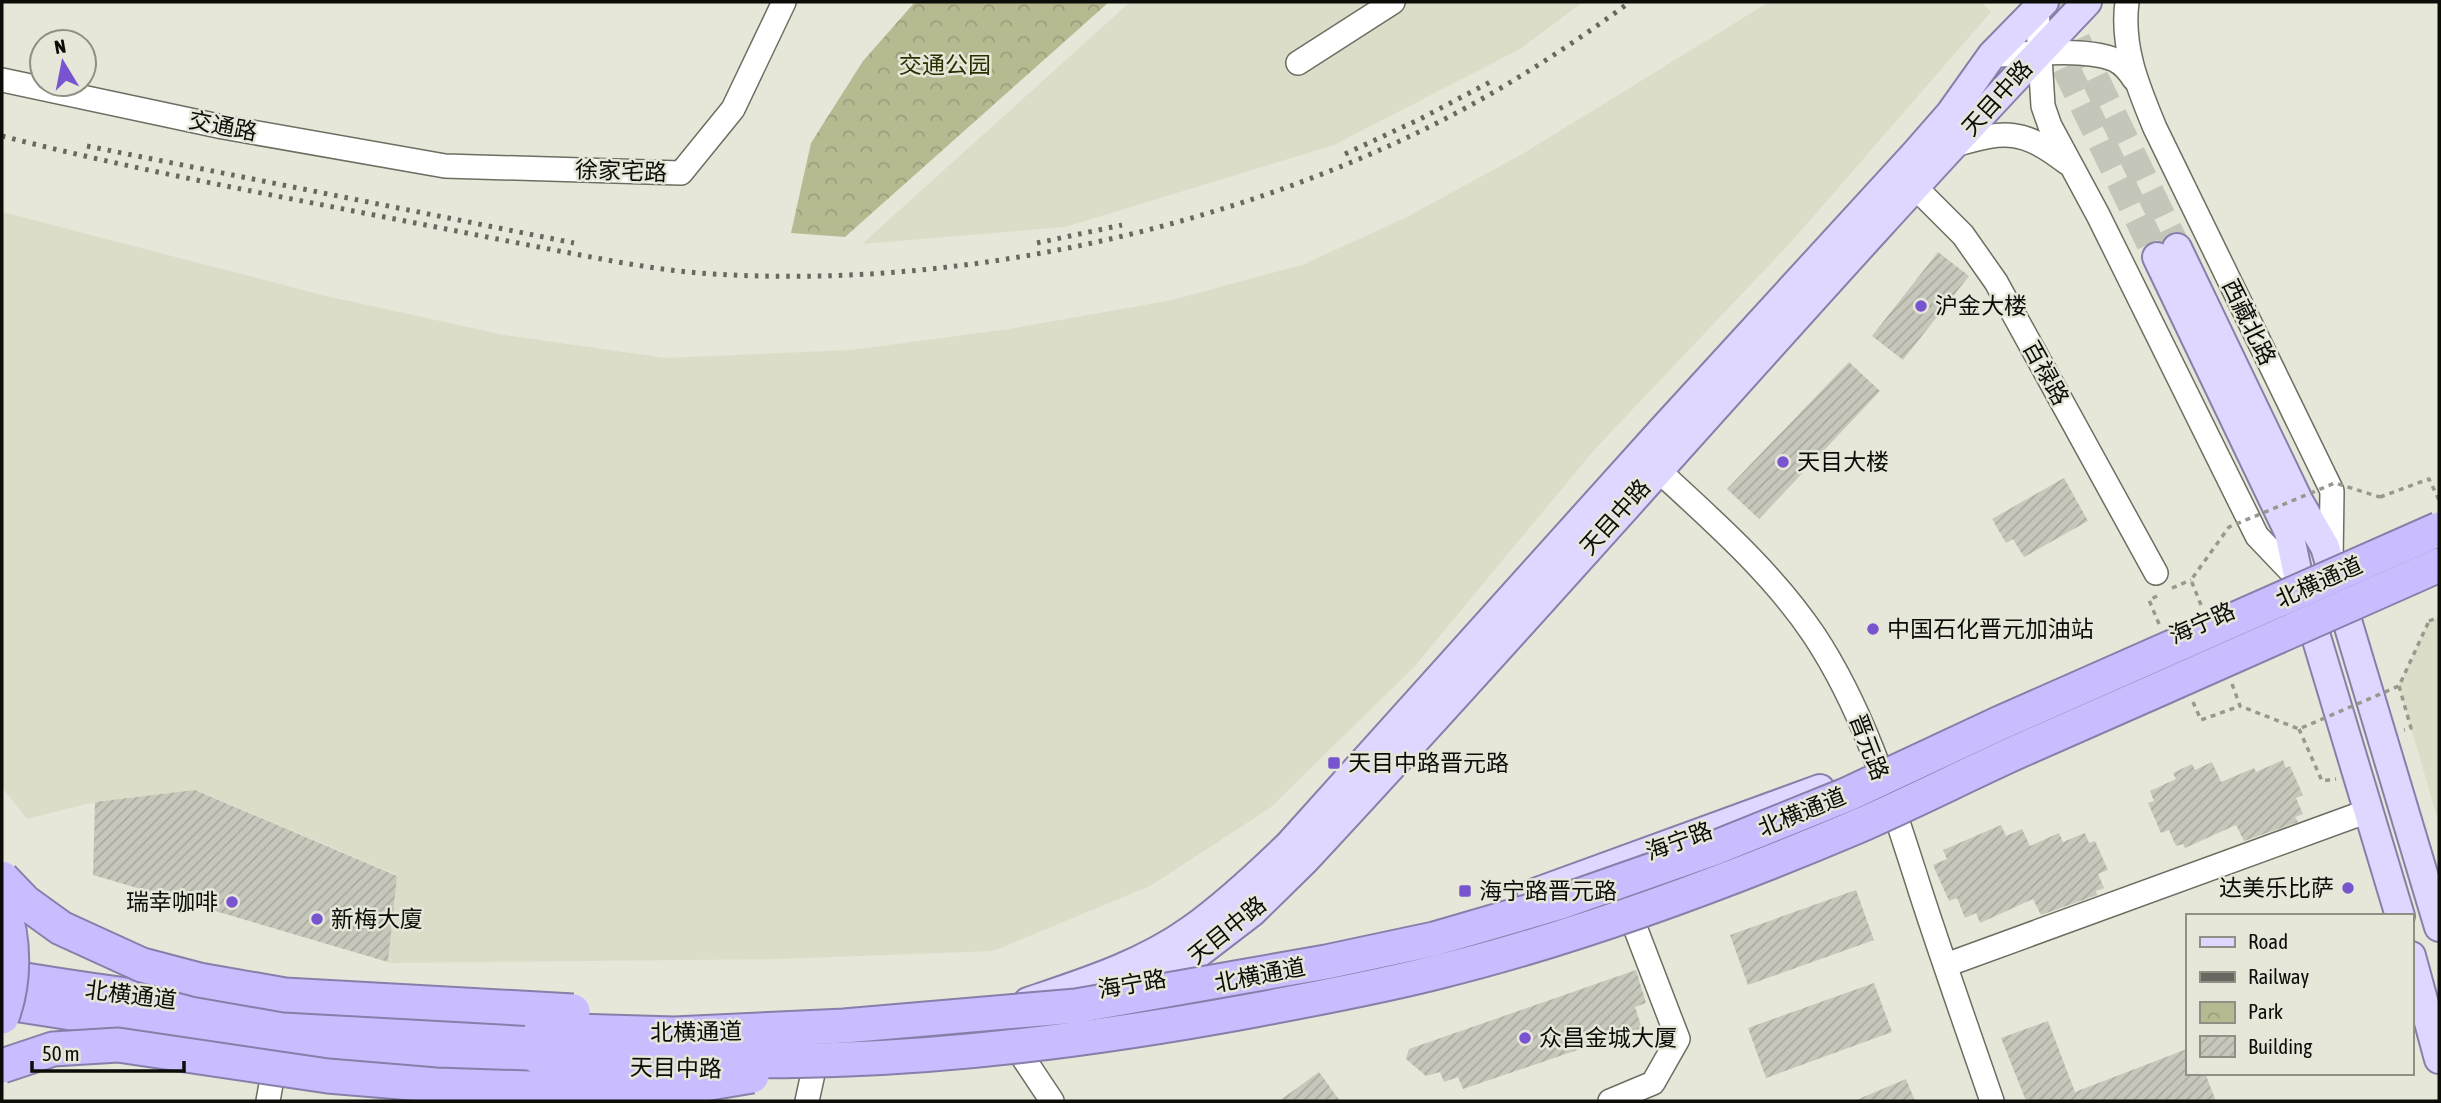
<svg xmlns="http://www.w3.org/2000/svg" width="2441" height="1103" viewBox="0 0 2441 1103" font-family="'Asap Condensed','Noto Sans SC',sans-serif">
  <style>
    .built { fill: #dbddc8 }
    .park { fill: url(#park-crowns) }
    .building { fill: url(#building-hatch) }
    .lines { fill: none; stroke-linecap: round; stroke-linejoin: round }
    .major-tunnel { stroke: #c5c6ba; stroke-width: 28; stroke-dasharray: 28 14; stroke-linecap: butt }
    .minor-casing { stroke: #6d6e62; stroke-width: 26 }
    .major-casing { stroke: #877fa9; stroke-width: 32 }
    .highway-casing { stroke: #877fa9; stroke-width: 37 }
    .path { stroke: #98998e; stroke-width: 3.5; stroke-dasharray: 5 5; stroke-linecap: butt }
    .minor { stroke: #fff; stroke-width: 23 }
    .major { stroke: #dfd7ff; stroke-width: 28 }
    .highway { stroke: #c9bdff; stroke-width: 33 }
    .rail { stroke: #686860; stroke-width: 5; stroke-dasharray: 3.5 7; stroke-linecap: butt }
    .highway-bridge-casing { stroke: #877fa9; stroke-width: 37; stroke-linecap: butt }
    .path-bridge { stroke: #98998e; stroke-width: 3.5; stroke-dasharray: 5 5; stroke-linecap: butt }
    .highway-bridge { stroke: #c9bdff; stroke-width: 33 }
    .poi-dot { fill: #7855cf; stroke: #e6e7d9; stroke-width: 2.5 }
    .labels { text-anchor: middle; dominant-baseline: central; stroke-width: 5; stroke-linejoin: round; paint-order: stroke }
    .park-label { font-size: 23px; fill: #2e2f00; stroke: #e6e7d9 }
    .street-label { font-size: 23px; fill: #0c0c08; stroke: #e6e7d9 }
    .poi-label { font-size: 23px; fill: #0c0c08; stroke: #e6e7d9; text-anchor: start }
  </style>
  <defs>
    <pattern id="park-crowns" width="20" height="18" patternUnits="userSpaceOnUse" patternTransform="scale(1.75)"><rect width="20" height="18" fill="#b7ba90"/><path d="M2 6a3 3 0 1 1 6 0M12 15a3 3 0 1 1 6 0" fill="none" stroke="#9c9f7b"/></pattern>
    <pattern id="building-hatch" width="6" height="6" patternUnits="userSpaceOnUse" patternTransform="scale(1.75)"><rect width="6" height="6" fill="#c7c8bb"/><path d="M-1 1l2-2M0 6l6-6M5 7l2-2" fill="none" stroke="#aaab9f"/></pattern>
  </defs>
  <rect width="100%" height="100%" fill="#e6e7d9"/>
  <g class="built">
    <polygon points="1130,2 1583,2 1520,49 1334,145 1065,227 862,244"/>
    <polygon points="1769,2 1981,2 1991,12 1792,241 1595,449 1414,667 1270,808 1150,886 993,951 779,959 388,963 397,875 196,790 95,802 27,819 2,787 2,212 326,296 504,335 666,358 851,350 1009,329 1172,300 1302,265 1405,218 1524,153"/>
    <polygon points="2439,617 2439,824 2399,686 2429,621"/>
  </g>
  <polygon class="park" points="915,2 1109,2 845,237 791,233 811,143 863,61"/>
  <g class="building">
    <polygon points="1938,252 1969,276 1903,360 1872,336"/>
    <polygon points="1849,362 1880,391 1759,519 1727,489"/>
    <polygon points="2064,478 2088,521 2024,557 2013,539 2006,543 1992,519"/>
    <polygon points="2283,760 2286,768 2290,766 2303,795 2296,798 2303,814 2295,817 2298,822 2244,841 2236,825 2185,848 2183,844 2176,846 2169,830 2161,833 2148,803 2154,801 2150,791 2176,779 2173,773 2192,764 2195,770 2212,762 2221,782 2254,768 2256,772"/>
    <polygon points="195,790 397,876 388,962 93,875 95,802"/>
    <polygon points="2001,825 2006,836 2022,829 2030,846 2059,833 2063,842 2085,833 2089,843 2095,841 2108,870 2098,874 2104,888 2096,891 2097,895 2041,915 2033,899 1980,923 1976,913 1965,918 1957,898 1949,901 1933,865 1947,859 1943,850"/>
    <polygon points="1856,890 1874,940 1748,985 1730,935"/>
    <polygon points="1636,970 1646,1003 1635,1007 1642,1028 1463,1089 1458,1077 1444,1082 1440,1072 1426,1076 1406,1059 1409,1049"/>
    <polygon points="1874,983 1892,1032 1766,1078 1748,1028"/>
    <polygon points="2048,1021 2075,1092 2187,1049 2187,1073 2205,1073 2216,1101 2026,1101 2001,1038"/>
    <polygon points="1319,1072 1340,1101 1279,1101"/>
    <polygon points="1906,1079 1915,1101 1854,1101"/>
  </g>
  <g class="lines">
    <g class="major-tunnel">
      <polyline points="2058,2 2177,248"/>
      <polyline points="2047,29 2157,257"/>
    </g>
    <defs>
      <g id="minor">
        <path d="M2127,2C2121,47 2138,87 2155,128L2332,491L2331,562"/>
        <polyline points="2037,9 2043,106 2050,126 2098,215 2257,536 2299,580"/>
        <path d="M1992,55C2025,55 2086,47 2115,60C2123,64 2129,71 2134,79"/>
        <polyline points="1298,63 1393,2"/>
        <polyline points="2,80 223,127 445,166 681,173 733,109 784,2"/>
        <path d="M1955,145C2006,130 2023,129 2067,163"/>
        <polyline points="1916,188 1963,235 1996,282 2156,573"/>
        <path d="M1646,459C1705,514 1769,568 1814,635C1865,712 1892,803 1920,890C1943,961 1968,1031 1992,1101"/>
        <polyline points="1946,965 2368,811"/>
        <polyline points="1000,1012 1022,1056 1052,1101"/>
        <polyline points="268,1101 276,1056"/>
        <polyline points="807,1101 814,1069"/>
        <polyline points="1610,1101 1653,1083 1678,1039 1633,922"/>
      </g>
      <g id="major">
        <polyline points="2177,248 2299,502 2325,547 2439,927"/>
        <polyline points="2157,257 2289,532 2299,580 2400,916"/>
        <polyline points="1532,894 1820,789"/>
        <polyline points="2411,956 2439,1059"/>
        <path d="M1145,991L1166,978L1252,912L1305,860C1569,577 1821,282 2087,2"/>
        <path d="M1028,1002C1084,983 1142,965 1191,930C1226,905 1258,875 1289,845L1664,428L1915,154L1950,114L1992,55L2044,2"/>
      </g>
      <g id="highway">
        <path d="M2,976C179,1007 360,1021 541,1030"/>
        <polyline points="2,1002 224,1037 395,1050 538,1057"/>
      </g>
    </defs>
    <use href="#minor" class="minor-casing"/>
    <use href="#major" class="major-casing"/>
    <use href="#highway" class="highway-casing"/>
    <g class="path">
      <polyline points="2380,497 2429,479 2439,500"/>
      <polyline points="2172,588 2191,580"/>
      <polyline points="2429,621 2439,617"/>
      <polyline points="2159,624 2149,600 2159,595"/>
      <polyline points="2399,686 2411,728 2404,730"/>
      <polyline points="2193,702 2201,720 2240,706"/>
      <polyline points="2299,729 2322,781 2336,779"/>
    </g>
    <use href="#minor" class="minor"/>
    <use href="#major" class="major"/>
    <use href="#highway" class="highway"/>
    <g class="rail">
      <path d="M2,136C123,167 246,190 369,214C431,226 492,238 554,250C607,260 660,271 714,274C951,289 1215,232 1427,128C1498,93 1566,49 1630,2"/>
      <polyline points="87,146 574,243"/>
      <polyline points="1345,154 1420,119 1492,81"/>
      <polyline points="1037,243 1122,225"/>
    </g>
    <defs>
      <g id="highway-bridge">
        <polyline points="2,878 25,902 61,928 142,965 199,980 285,995 573,1011"/>
        <path d="M2,905C15,939 15,982 2,1017"/>
        <polyline points="541,1030 674,1034 844,1026 1076,1006 1326,962 1434,939 1561,902 1712,849 1846,795 2000,723 2439,529"/>
        <path d="M538,1057C642,1060 745,1063 848,1059C985,1054 1120,1035 1255,1010C1317,998 1379,987 1441,971C1582,936 1721,884 1856,827C1911,803 1964,776 2019,751C2159,689 2299,628 2439,565"/>
        <polyline points="2,1066 53,1049 118,1045 328,1076 436,1085 557,1089 692,1086 752,1076"/>
      </g>
    </defs>
    <use href="#highway-bridge" class="highway-bridge-casing"/>
    <g class="path-bridge">
      <polyline points="2201,605 2191,580 2229,527 2335,483 2380,497"/>
      <polyline points="2232,684 2240,706 2299,729 2399,686 2429,621"/>
    </g>
    <use href="#highway-bridge" class="highway-bridge"/>
  </g>
  <g class="poi-dot">
    <circle cx="1921" cy="306" r="7"/>
    <circle cx="1783" cy="462" r="7"/>
    <circle cx="1873" cy="629" r="7"/>
    <rect x="1327" y="756" width="14" height="14" rx="3.5"/>
    <circle cx="2348" cy="888" r="7"/>
    <rect x="1458" y="884" width="14" height="14" rx="3.5"/>
    <circle cx="232" cy="902" r="7"/>
    <circle cx="317" cy="919" r="7"/>
    <circle cx="1525" cy="1038" r="7"/>
  </g>
  <g class="labels">
    <g class="park-label">
      <text x="945" y="65">交通公园</text>
    </g>
    <g class="street-label">
      <text transform="translate(1997 98) rotate(-48)">天目中路</text>
      <text transform="translate(223 126) rotate(11)">交通路</text>
      <text transform="translate(621 171) rotate(2)">徐家宅路</text>
      <text transform="translate(2249 322) rotate(64)">西藏北路</text>
      <text transform="translate(2046 373) rotate(61)">百禄路</text>
      <text transform="translate(1615 517) rotate(-48)">天目中路</text>
      <text transform="translate(2319 582) rotate(-24)">北横通道</text>
      <text transform="translate(2202 623) rotate(-24)">海宁路</text>
      <text transform="translate(1869 747) rotate(69)">晋元路</text>
      <text transform="translate(1802 812) rotate(-22)">北横通道</text>
      <text transform="translate(1679 841) rotate(-20)">海宁路</text>
      <text transform="translate(1227 930) rotate(-39)">天目中路</text>
      <text transform="translate(1260 975) rotate(-11)">北横通道</text>
      <text transform="translate(1132 984) rotate(-10)">海宁路</text>
      <text transform="translate(131 995) rotate(7)">北横通道</text>
      <text transform="translate(696 1032) rotate(-1)">北横通道</text>
      <text transform="translate(676 1068) rotate(1)">天目中路</text>
    </g>
    <g class="poi-label">
      <text x="1935" y="306">沪金大楼</text>
      <text x="1797" y="462">天目大楼</text>
      <text x="1887" y="629">中国石化晋元加油站</text>
      <text x="1348" y="763">天目中路晋元路</text>
      <text x="2334" y="888" text-anchor="end">达美乐比萨</text>
      <text x="1479" y="891">海宁路晋元路</text>
      <text x="218" y="902" text-anchor="end">瑞幸咖啡</text>
      <text x="331" y="919">新梅大廈</text>
      <text x="1539" y="1038">众昌金城大厦</text>
    </g>
  </g>
  <rect width="2441" height="1103" fill="none" stroke="#0c0c08" stroke-width="7"/>
  <rect x="2186" y="914" width="228" height="161" fill="#e6e7d9" stroke="#8f8f85" stroke-width="2"/>
  <rect x="2200" y="937" width="35" height="10" fill="#dfd7ff" stroke="#8f8f85" stroke-width="2"/>
  <text x="2248" y="949" font-size="21" fill="#0c0c08">Road</text>
  <rect x="2200" y="972" width="35" height="10" fill="#686860" stroke="#8f8f85" stroke-width="2"/>
  <text x="2248" y="984" font-size="21" fill="#0c0c08">Railway</text>
  <rect x="2200" y="1002" width="35" height="21" fill="url(#park-crowns)" stroke="#8f8f85" stroke-width="2"/>
  <text x="2248" y="1019" font-size="21" fill="#0c0c08">Park</text>
  <rect x="2200" y="1036" width="35" height="21" fill="url(#building-hatch)" stroke="#8f8f85" stroke-width="2"/>
  <text x="2248" y="1054" font-size="21" fill="#0c0c08">Building</text>
  <g transform="translate(63 63) rotate(350)"><circle r="33" fill="#e6e7d9" stroke="#8f8f85" stroke-width="2"/>
  <path d="M0-5L12 26L0 18L-12 26Z" fill="#7855cf"/>
  <text y="-10" font-size="19" font-weight="bold" text-anchor="middle" fill="#0c0c08">N</text>
  </g>
  <path d="M32 1061v10h152v-10" fill="none" stroke="#0c0c08" stroke-width="3.5"/>
  <text x="42" y="1061" font-size="21" fill="#0c0c08" stroke="#e6e7d9" stroke-width="5" paint-order="stroke">50 m</text>
</svg>
